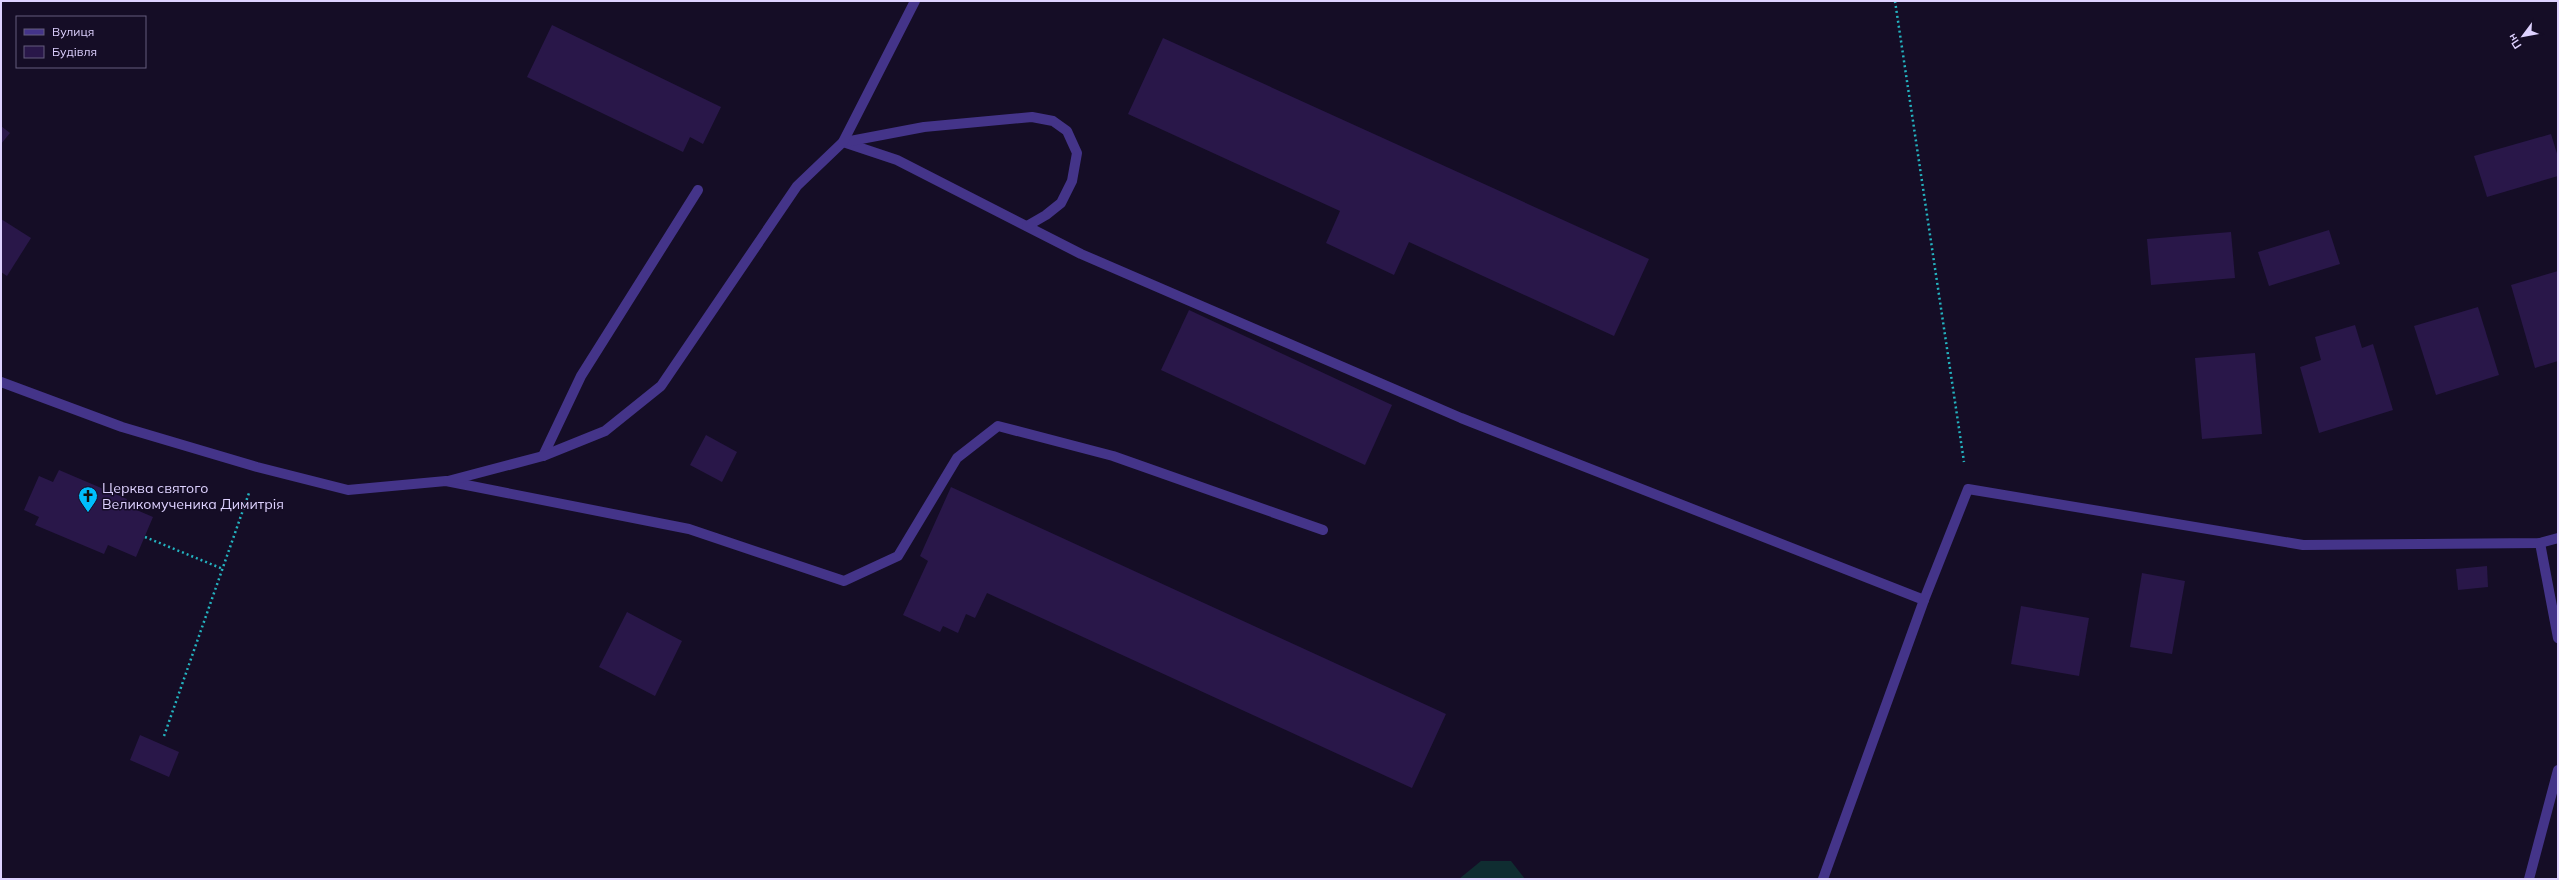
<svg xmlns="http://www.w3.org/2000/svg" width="2559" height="880" viewBox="0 0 2559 880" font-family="Mulish,sans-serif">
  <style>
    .green { fill: #0f2d31 }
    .building { fill: #291749 }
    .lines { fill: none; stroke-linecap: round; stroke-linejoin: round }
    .path { stroke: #24b3c0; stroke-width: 2.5; stroke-dasharray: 2 3; stroke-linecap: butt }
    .minor { stroke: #443489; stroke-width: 10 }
    .labels { text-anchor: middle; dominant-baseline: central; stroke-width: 3; stroke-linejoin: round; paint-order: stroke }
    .poi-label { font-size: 14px; fill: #ded2ff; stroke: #150d26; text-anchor: start }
  </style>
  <rect width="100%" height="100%" fill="#150d26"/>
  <polygon class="green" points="1481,861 1511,861 1525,879 1459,879"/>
  <g class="building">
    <polygon points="552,25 721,107 703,144 690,137 683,152 527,77"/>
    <polygon points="1163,38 1649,259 1614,336 1409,242 1394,275 1326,243 1340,211 1128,114"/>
    <polygon points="1,126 10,133 1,144"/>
    <polygon points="2551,134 2558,157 2558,176 2487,197 2474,156"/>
    <polygon points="1,219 31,238 7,276 1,272"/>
    <polygon points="2329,230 2340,264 2269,286 2258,252"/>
    <polygon points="2231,232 2235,278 2151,285 2147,239"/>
    <polygon points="2558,271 2558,361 2535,368 2511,285"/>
    <polygon points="2478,307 2499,375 2436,395 2414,326"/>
    <polygon points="1189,310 1392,405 1365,465 1161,370"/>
    <polygon points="2355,325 2362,348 2373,344 2393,410 2319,433 2300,367 2321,360 2315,337"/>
    <polygon points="2255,353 2262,434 2202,439 2195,358"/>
    <polygon points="706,435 737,452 722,482 690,465"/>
    <polygon points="59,470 127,499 125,505 153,517 136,557 108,545 104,554 35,525 39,517 24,510 39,476 53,482"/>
    <polygon points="951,487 1446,714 1412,788 987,593 975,618 966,614 958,633 943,626 940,632 903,615 928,561 920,556"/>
    <polygon points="2487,566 2488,587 2458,590 2456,569"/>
    <polygon points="2142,573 2185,581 2172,654 2130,647"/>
    <polygon points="2021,606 2089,618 2079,676 2011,664"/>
    <polygon points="627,612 682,641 655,696 599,667"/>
    <polygon points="140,735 179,752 169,777 130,760"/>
  </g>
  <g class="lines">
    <g class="path">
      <polyline points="1895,1 1964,462"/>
      <polyline points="145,537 223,569"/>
      <polyline points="164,736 249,493"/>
    </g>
    <g class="minor">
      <polyline points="843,142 897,160 1081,254 1461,418 1924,600"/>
      <polyline points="845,142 924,127 1032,117 1053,121 1067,131 1077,153 1072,181 1061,203 1046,215 1027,226"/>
      <polyline points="1,382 122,427 257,467 348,490 446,481 689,529 844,581 898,556 957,458 998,426 1113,456 1323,530"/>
      <polyline points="543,456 581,376 698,190"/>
      <polyline points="448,481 543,456 605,431 661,386 797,186 843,142 915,1"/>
      <polyline points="2540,543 2558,638"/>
      <polyline points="1823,879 1924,600 1968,489 2303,545 2540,543 2558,538"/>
      <polyline points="2529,879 2558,770"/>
    </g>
  </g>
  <defs>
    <symbol id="church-pin" viewBox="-11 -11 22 30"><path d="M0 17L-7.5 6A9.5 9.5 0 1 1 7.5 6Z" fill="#00befd" stroke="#150d26"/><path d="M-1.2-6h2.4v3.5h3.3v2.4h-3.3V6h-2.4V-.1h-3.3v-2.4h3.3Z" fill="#111"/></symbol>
  </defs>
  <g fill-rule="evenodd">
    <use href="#church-pin" x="77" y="485" width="22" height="30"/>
  </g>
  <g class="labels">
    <g class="poi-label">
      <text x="102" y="488">Церква святого<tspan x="102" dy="16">Великомученика Димитрія</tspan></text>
    </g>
  </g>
  <rect width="2559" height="880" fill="none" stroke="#ded2ff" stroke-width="4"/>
  <rect x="16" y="16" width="130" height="52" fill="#150d26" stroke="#655c7d"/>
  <rect x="24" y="29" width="20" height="6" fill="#443489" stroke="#655c7d"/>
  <text x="52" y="36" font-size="12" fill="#ded2ff">Вулиця</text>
  <rect x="24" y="46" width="20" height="12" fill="#291749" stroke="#655c7d"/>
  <text x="52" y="56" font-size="12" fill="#ded2ff">Будівля</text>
  <g transform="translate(2523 36) rotate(238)" stroke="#150d26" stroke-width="3" paint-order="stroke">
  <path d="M0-3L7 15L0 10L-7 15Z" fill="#ded2ff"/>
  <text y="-6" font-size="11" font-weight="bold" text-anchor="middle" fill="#ded2ff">Пн</text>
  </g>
</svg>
